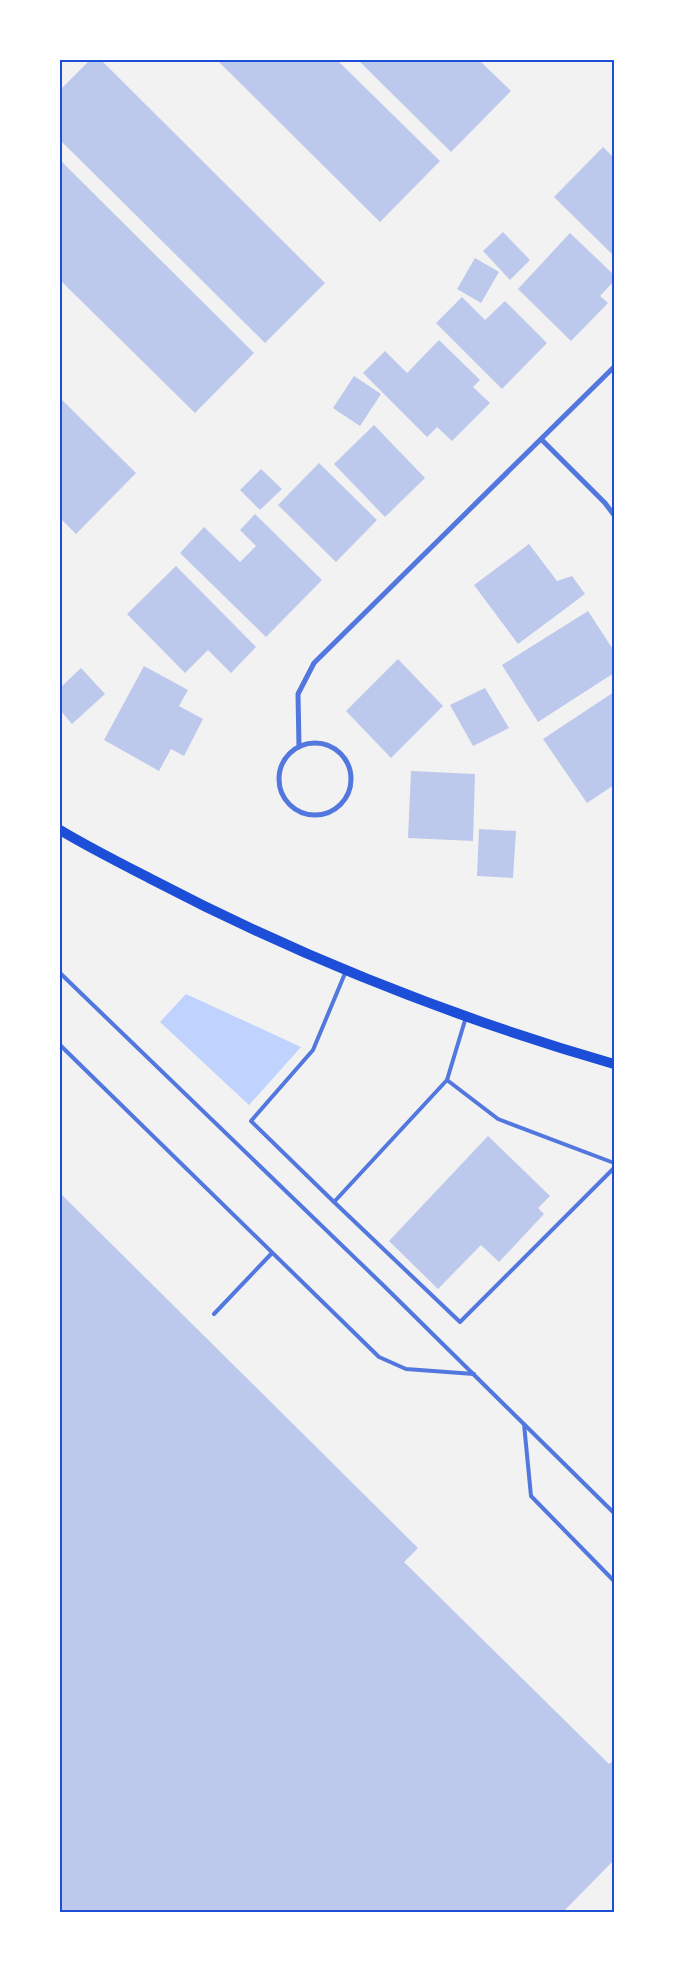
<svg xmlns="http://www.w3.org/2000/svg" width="674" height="1972" viewBox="0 0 674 1972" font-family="'Roboto Condensed',sans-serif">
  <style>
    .water { fill: #bfd3fe }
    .building { fill: #bdc9ec }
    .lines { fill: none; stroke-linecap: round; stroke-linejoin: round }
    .service { stroke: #5277de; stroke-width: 4 }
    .minor { stroke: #5277de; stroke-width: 5 }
    .secondary { stroke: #1d4ed8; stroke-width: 10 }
    .neatline { fill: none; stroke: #1d4ed8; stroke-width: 2 }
  </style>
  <rect width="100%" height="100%" fill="#f2f2f2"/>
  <polygon class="water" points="186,994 301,1047 249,1105 160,1022"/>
  <g class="building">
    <polygon points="90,60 101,60 325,283 265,343 60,140 60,90"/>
    <polygon points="217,60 337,60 440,161 380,222"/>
    <polygon points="358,60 479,60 511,91 451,152"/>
    <polygon points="603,147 614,158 614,256 554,197"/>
    <polygon points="60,160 254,353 195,413 60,280"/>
    <polygon points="503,232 530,260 510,280 483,251"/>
    <polygon points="570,233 614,275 614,281 600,296 608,303 571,341 518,289"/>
    <polygon points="475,258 499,272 481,303 457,289"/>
    <polygon points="462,297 485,320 505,301 547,343 502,389 436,323"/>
    <polygon points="439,340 480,380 473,387 490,403 452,441 437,427 427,437 363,373 385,351 407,373"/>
    <polygon points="354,376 381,394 360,426 333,408"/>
    <polygon points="60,398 136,473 76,534 60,518"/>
    <polygon points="374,425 425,478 385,517 334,464"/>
    <polygon points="319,463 377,520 336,562 278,505"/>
    <polygon points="261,469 282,489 260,510 240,490"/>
    <polygon points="255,514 322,580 266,637 180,553 204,527 240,562 256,546 240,530"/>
    <polygon points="529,544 557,581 572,576 585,594 518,644 474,585"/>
    <polygon points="176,566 256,647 231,673 208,650 185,673 127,614"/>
    <polygon points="588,611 614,651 614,673 538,722 502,665"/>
    <polygon points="398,659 443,706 391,758 346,711"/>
    <polygon points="144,666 188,690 179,706 203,719 184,756 171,749 159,771 104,740"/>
    <polygon points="81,668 105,694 72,724 60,710 60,688"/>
    <polygon points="485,688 509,728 473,746 450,705"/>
    <polygon points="614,692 614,785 587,803 543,739"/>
    <polygon points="411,771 475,774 473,841 408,838"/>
    <polygon points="479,829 516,831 513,878 477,876"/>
    <polygon points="488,1136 550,1196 538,1208 544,1214 499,1262 481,1245 438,1289 389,1241"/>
    <polygon points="60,1193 418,1548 404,1562 609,1764 614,1760 614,1860 563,1912 60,1912"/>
  </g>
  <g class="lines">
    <g class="service">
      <polyline points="60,973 383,1285 614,1513"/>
      <polyline points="466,1017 447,1080 334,1202 460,1322 614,1168"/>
      <polyline points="60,1045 379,1357 406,1369 474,1374"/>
      <polyline points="447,1080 498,1119 614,1163"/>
      <polyline points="334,1202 251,1121 313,1050 346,971"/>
      <polyline points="214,1314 272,1253"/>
      <polyline points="524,1424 531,1496 614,1581"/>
    </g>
    <g class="minor">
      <polyline points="542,440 605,503 614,515"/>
      <circle cx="315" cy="779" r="36"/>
      <polyline points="299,747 298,694 314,663 614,367"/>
    </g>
    <path class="secondary" d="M60,830C90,848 122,864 153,880C300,957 455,1018 614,1064"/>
  </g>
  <rect width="674" height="1972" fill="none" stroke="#ffffff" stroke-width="122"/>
  <rect x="61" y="61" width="552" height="1850" class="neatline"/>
</svg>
